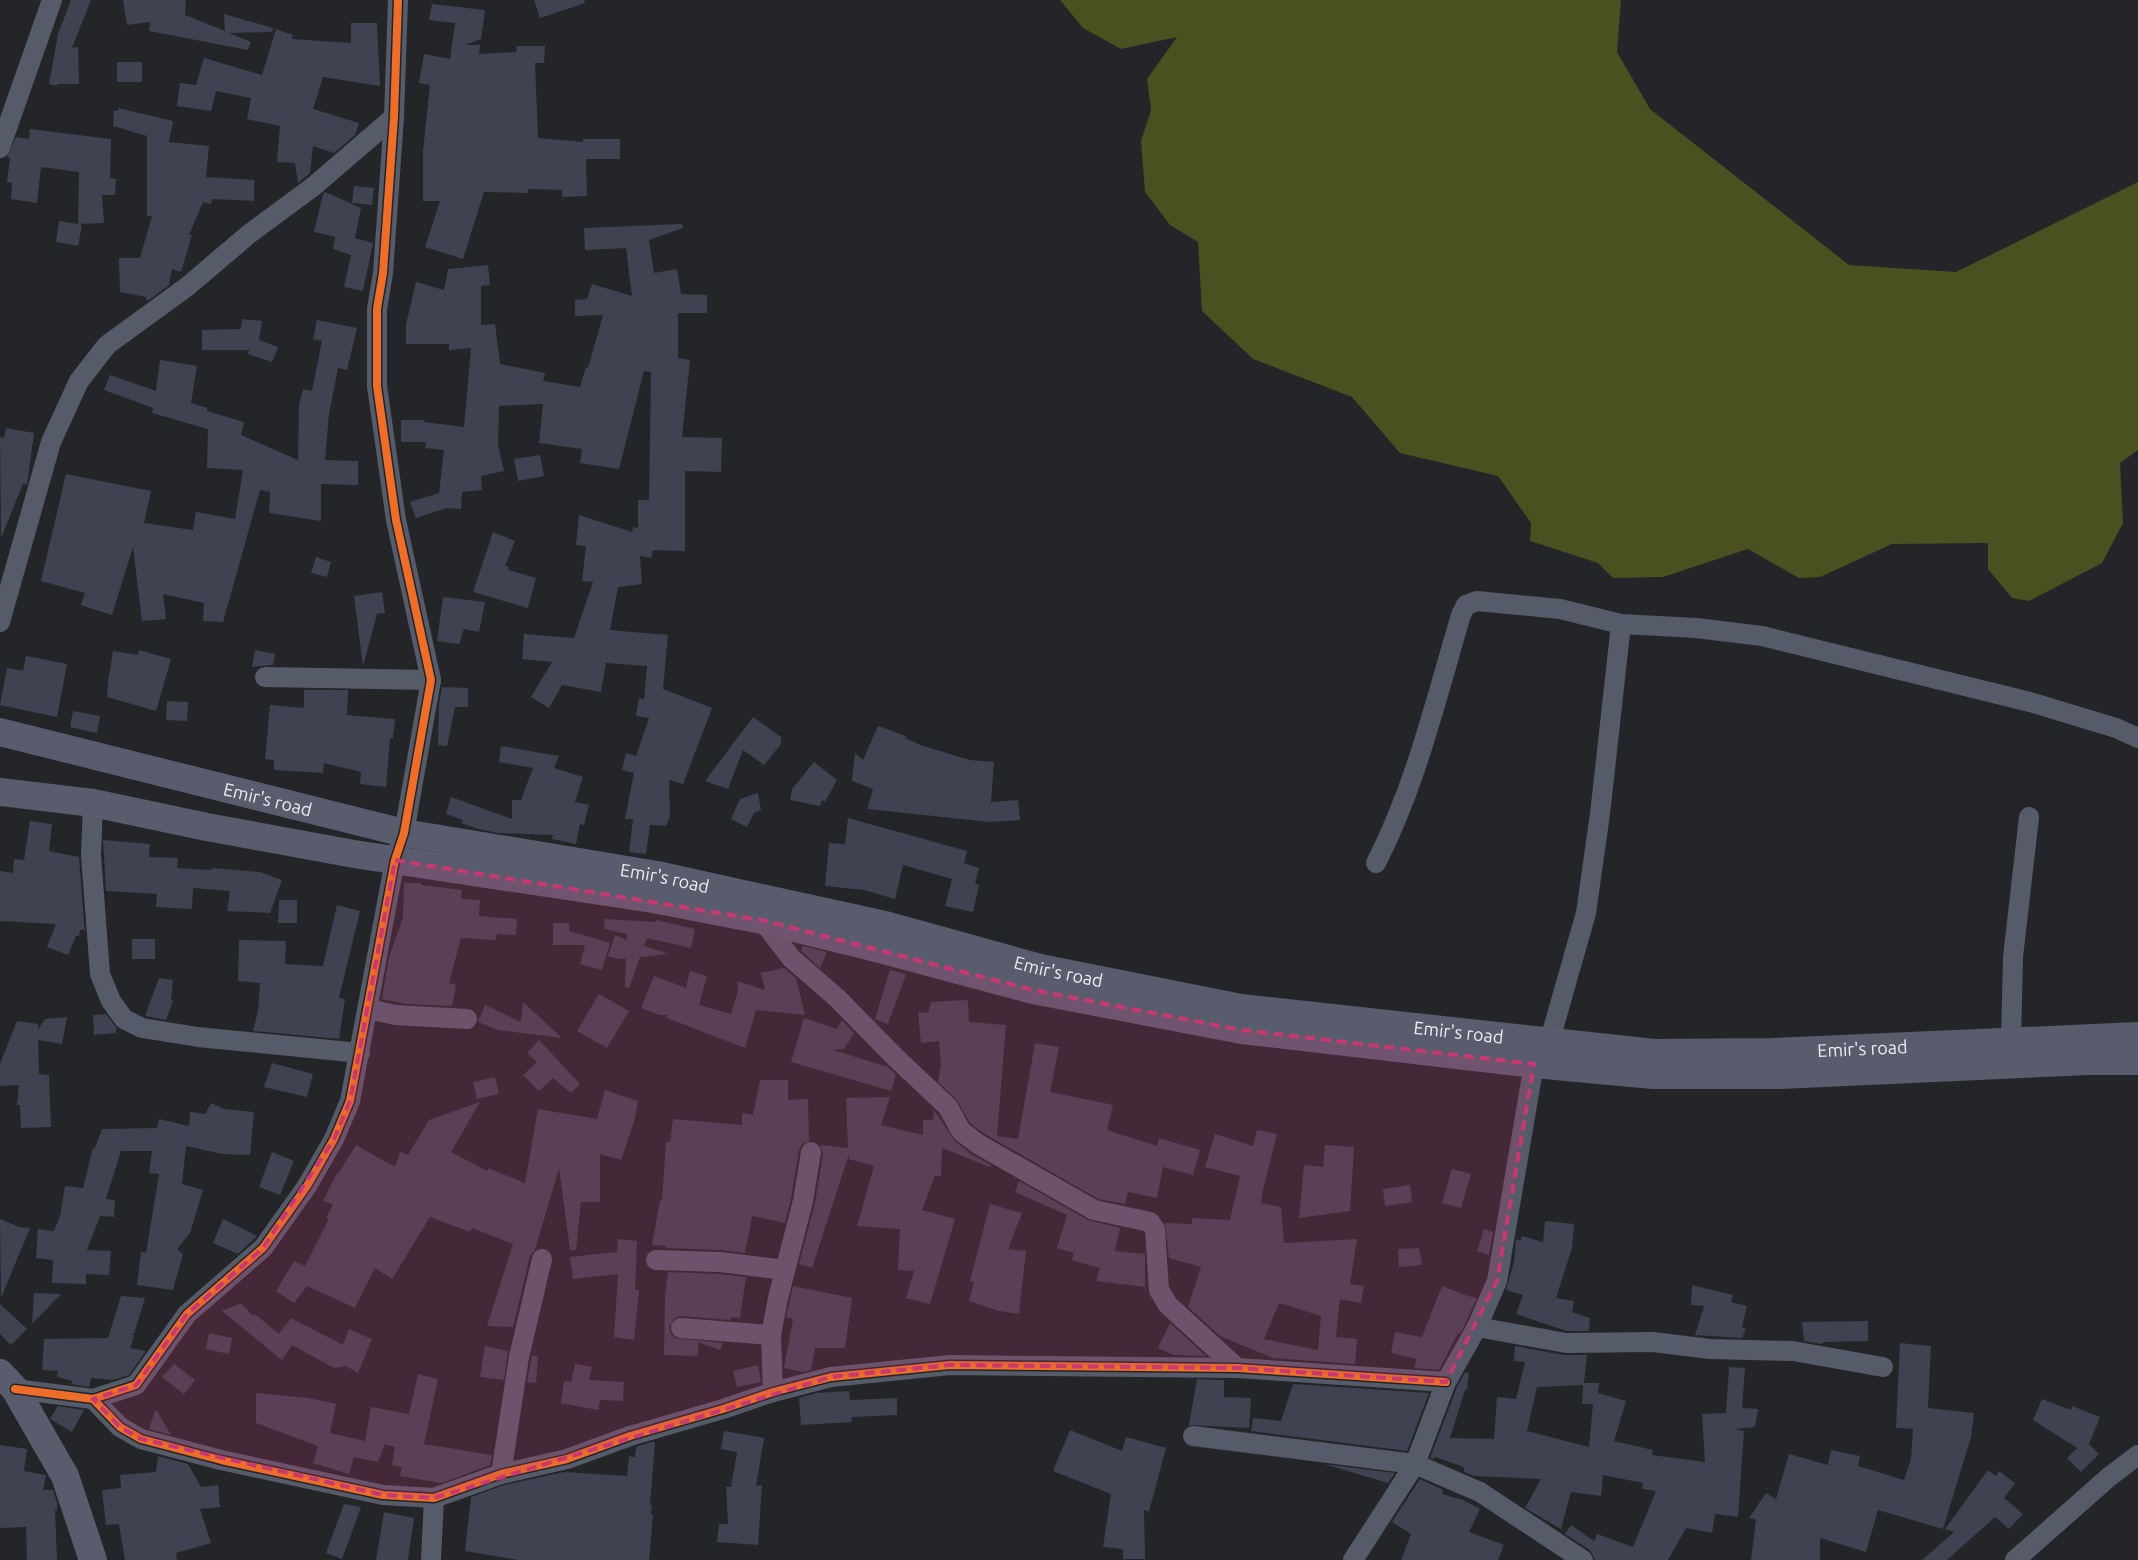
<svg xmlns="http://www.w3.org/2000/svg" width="2138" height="1560" viewBox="0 0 2138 1560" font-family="Ubuntu,sans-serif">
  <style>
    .water { fill: #4a5020 }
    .building { fill: #3f4250; fill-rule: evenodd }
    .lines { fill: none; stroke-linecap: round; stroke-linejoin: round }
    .minor { stroke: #565b69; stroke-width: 20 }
    .secondary { stroke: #585c6d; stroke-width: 28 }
    .cycleway-casing { stroke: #232429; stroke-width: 11 }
    .cycleway { stroke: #ee6e29; stroke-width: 8 }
    .marked { fill: #c83871; fill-opacity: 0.2; stroke: #c83871; stroke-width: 4; stroke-dasharray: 10 6; stroke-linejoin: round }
    .labels { text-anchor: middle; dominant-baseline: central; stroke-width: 4; stroke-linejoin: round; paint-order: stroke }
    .street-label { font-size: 18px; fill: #ebecef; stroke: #232429 }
  </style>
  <rect width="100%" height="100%" fill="#242528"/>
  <polygon class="water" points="1060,0 1621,0 1617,52 1650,109 1849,265 1956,272 2138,182 2138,450 2120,463 2123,523 2102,563 2029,601 2012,598 1988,569 1988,543 1892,544 1820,577 1799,578 1748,549 1663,577 1613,578 1598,563 1530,541 1531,523 1498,476 1400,453 1352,397 1253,359 1202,311 1198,242 1170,225 1145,192 1141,141 1151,110 1147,79 1177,37 1121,49 1083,28"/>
  <g class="building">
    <polygon points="71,0 91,0 72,48 78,47 79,84 57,84 57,86 49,84 58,34"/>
    <polygon points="123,0 186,0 185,15 225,31 224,14 273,28 272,32 229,33 251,42 248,50 149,31 150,22 127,25"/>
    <polygon points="534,0 584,0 585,3 540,18"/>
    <polygon points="432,4 485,10 481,39 465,45 480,45 479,54 517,52 516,46 545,46 544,63 535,63 538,138 583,142 583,139 620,139 620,159 586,159 587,196 562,197 562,190 528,189 528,193 484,192 463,259 425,247 440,201 423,201 423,151 430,85 419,83 424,54 450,59 455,23 429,20"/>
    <polygon points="351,23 377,23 380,86 323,77 313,109 359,123 355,135 334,153 313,146 310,173 298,183 295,163 277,162 280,126 247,119 251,98 216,91 211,111 177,106 180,83 196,85 204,58 262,75 276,29 293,35 292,39 351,43"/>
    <rect x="117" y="62" width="25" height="20"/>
    <polygon points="118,108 173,121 169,142 209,146 206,177 254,180 254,201 212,199 211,204 203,202 189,235 192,235 181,272 172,269 169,285 149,300 146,300 146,297 120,292 119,258 140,258 152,216 147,216 147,136 113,126 114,111 118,111"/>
    <polygon points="30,129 111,139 110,178 116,179 115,195 102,195 104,223 78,224 82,225 78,246 56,242 59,221 78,224 79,172 41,167 37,203 11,199 12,183 7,182 10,158 7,157 16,137 29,139"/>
    <polygon points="354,186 374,188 372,205 352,203"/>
    <polygon points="325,192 361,208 355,238 373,243 363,291 344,287 351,255 333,249 335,237 314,232 323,194"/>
    <polygon points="682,224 683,228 649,240 654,273 677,269 681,294 707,295 707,313 678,313 678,358 690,360 682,437 722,438 721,472 685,471 685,551 653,550 651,558 640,556 642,584 618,587 610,630 668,635 663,689 712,708 683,784 669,780 670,816 666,826 650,825 646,854 629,852 633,819 625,819 634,773 622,770 626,753 636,756 649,718 636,716 639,698 644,699 647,666 606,663 601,692 562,685 549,708 531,697 552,662 522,659 524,634 574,638 593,582 582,581 586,546 576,545 579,515 632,532 633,527 638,528 638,500 649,500 651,372 644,371 619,469 580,463 582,449 539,443 543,404 499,406 498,445 504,471 481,476 482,490 462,492 461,509 447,508 416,518 410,502 439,493 444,450 425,448 426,442 401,442 401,420 424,420 424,422 464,427 471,348 449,350 449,344 406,344 406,324 416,282 444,290 448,269 488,265 490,285 481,286 481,325 495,324 500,364 545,373 543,381 580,387 586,367 588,368 603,315 575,316 575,300 587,299 592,284 632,296 626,248 585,250 584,228"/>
    <polygon points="242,319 262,321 259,340 278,347 272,362 248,354 249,350 202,350 202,330 241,329"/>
    <polygon points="317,320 357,328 347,370 338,368 329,414 325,460 358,461 358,485 321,484 321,521 269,513 270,492 260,490 223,622 203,621 204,603 163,594 166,619 142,621 133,547 112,615 81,605 85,593 41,581 66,474 151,491 144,523 193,530 196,512 235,519 243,470 207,468 208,429 152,413 153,408 104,390 110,375 156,391 160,360 197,366 191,403 207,408 207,411 244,422 241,435 298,460 299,405 303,389 312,391 322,341 313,339"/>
    <polygon points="6,428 34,433 27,485 23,484 1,538 0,437 4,438"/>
    <polygon points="540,455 544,476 518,481 514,459"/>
    <polygon points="493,532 515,541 505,566 509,567 508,570 536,578 528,608 473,592"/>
    <polygon points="316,557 331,562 327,577 311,573"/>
    <polygon points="382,592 385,613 377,614 363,666 354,596"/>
    <polygon points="443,597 485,602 479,632 464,629 459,644 437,641"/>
    <polygon points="139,650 171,659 156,711 107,697 108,682 113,651 137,655"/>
    <polygon points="255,650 275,654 273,665 252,667"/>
    <polygon points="26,656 67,664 57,717 0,705 7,668 23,671"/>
    <polygon points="442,687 468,688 468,707 455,707 447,746 438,745 439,704"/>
    <polygon points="304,690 348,690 347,715 395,719 393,738 390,738 386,787 360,784 361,772 324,763 323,773 274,770 274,760 265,759 270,705 304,708"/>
    <polygon points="167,701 188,702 187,721 166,720"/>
    <polygon points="73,711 100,716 97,733 70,727"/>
    <polygon points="753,717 781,737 781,744 764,765 743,750 728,789 705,781"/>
    <polygon points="878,726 906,736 905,738 923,746 970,760 994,762 991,802 1018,800 1020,820 989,822 867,809 873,789 852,781 855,753 863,760"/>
    <polygon points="501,746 559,756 554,768 583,777 575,802 589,805 584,825 580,824 576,844 552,839 553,835 498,833 478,829 461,823 463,820 446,814 451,797 512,819 512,800 521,800 533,768 499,762"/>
    <polygon points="814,762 837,780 825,802 822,800 820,806 790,800 792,789"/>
    <polygon points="758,793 761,810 754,813 747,827 731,819 740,799"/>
    <polygon points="848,818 967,851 964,863 979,868 975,884 979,885 973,912 945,906 952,879 903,865 895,899 864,890 825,886 829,843 845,844"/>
    <polygon points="30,821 52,824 49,851 79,857 85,935 84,930 80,930 79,936 76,936 68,955 47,947 56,924 0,921 0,871 13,873 14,859 24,860"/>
    <polygon points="103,840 150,844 149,857 178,858 177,868 211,870 212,868 260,872 282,880 270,913 227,911 230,891 193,888 192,909 156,907 157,894 106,891"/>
    <polygon points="404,883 421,883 421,885 462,890 461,899 480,900 479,916 517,919 516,935 497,934 496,940 461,938 449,983 456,985 452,1006 406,1004 382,999 389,957 403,918"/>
    <polygon points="279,900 297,900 297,923 278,923"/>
    <polygon points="337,905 360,911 339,998 345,999 339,1039 253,1031 258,1011 260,983 238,981 239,940 286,941 285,964 323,966"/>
    <polygon points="605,919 656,922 656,920 695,929 691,948 647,938 644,946 669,954 640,957 629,988 625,987 626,959 619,959 608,956 615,935 627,940 627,934 604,929"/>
    <polygon points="553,923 569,923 569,931 610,943 602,970 580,964 585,945 553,945"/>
    <rect x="132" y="939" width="23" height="20"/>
    <polygon points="803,946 827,952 820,968 801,951"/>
    <polygon points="784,968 796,978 805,1015 756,1010 745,1048 667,1018 667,1015 659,1015 641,1008 654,976 686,988 690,971 707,976 699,1005 731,1014 738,991 737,981 765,990 761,973"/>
    <polygon points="890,970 906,974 888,1024 875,1019"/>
    <polygon points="159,978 173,980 171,1000 173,1001 166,1020 145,1016"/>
    <polygon points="599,994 629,1011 607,1048 577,1031"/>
    <polygon points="968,1000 969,1022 1006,1025 997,1136 1018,1139 1035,1043 1059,1047 1050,1092 1113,1105 1107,1130 1157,1146 1159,1138 1200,1150 1193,1175 1163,1167 1157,1198 1128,1192 1125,1204 1098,1199 985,1134 970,1123 956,1099 938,1082 941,1065 939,1041 921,1043 918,1012 928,1013 931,1002"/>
    <polygon points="523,1002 562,1038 498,1030 478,1022 485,1005 521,1022"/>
    <polygon points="106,1014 116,1027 116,1033 94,1035 93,1015"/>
    <polygon points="67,1017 62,1044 38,1040 39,1074 49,1075 51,1127 21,1128 20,1105 17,1105 19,1085 0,1086 0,1064 17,1021 38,1024 38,1030 45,1019"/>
    <polygon points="804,1018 837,1029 842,1020 854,1033 844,1049 833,1050 888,1067 896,1074 891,1091 791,1062"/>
    <polygon points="539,1040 580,1084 571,1093 553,1078 539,1091 523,1075 537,1062 527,1053"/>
    <polygon points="272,1063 313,1074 307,1097 264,1087"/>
    <polygon points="495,1077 499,1094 477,1099 473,1082"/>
    <polygon points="760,1080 788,1080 788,1100 808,1099 809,1141 802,1144 799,1150 791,1199 785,1223 752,1216 745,1253 720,1250 666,1248 666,1246 652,1245 660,1200 662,1201 666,1142 670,1142 673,1119 742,1125 742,1113 753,1115"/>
    <polygon points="605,1090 638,1101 634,1122 621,1160 600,1154 600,1202 581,1202 576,1250 570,1250 559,1168 535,1250 530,1256 513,1327 487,1326 513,1244 472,1228 470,1232 430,1217 392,1279 375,1268 355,1308 307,1286 294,1303 276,1291 294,1261 305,1266 329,1219 326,1218 333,1204 323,1201 337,1173 338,1174 356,1145 395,1167 400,1152 408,1155 429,1120 480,1102 451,1152 487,1171 488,1168 525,1183 538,1109 597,1119"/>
    <polygon points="890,1097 881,1125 923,1135 923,1120 933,1120 934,1110 954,1140 971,1154 991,1165 990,1167 942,1148 941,1176 935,1176 922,1210 955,1219 930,1304 906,1298 914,1271 898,1270 900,1229 857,1226 874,1166 849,1159 849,1154 812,1268 799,1264 815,1203 823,1154 820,1145 848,1148 846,1098"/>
    <polygon points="211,1103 224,1109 254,1112 250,1155 222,1154 186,1146 182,1184 203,1190 190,1233 177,1249 183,1254 173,1290 137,1285 141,1252 146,1253 159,1174 149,1173 152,1151 121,1151 106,1199 115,1200 114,1217 100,1216 87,1250 111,1251 109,1275 86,1274 86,1284 52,1283 53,1260 36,1258 38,1229 54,1231 60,1216 65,1186 83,1188 93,1148 95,1148 102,1129 157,1128 159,1119 189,1126 190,1112 205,1114"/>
    <path d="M1257,1130L1277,1134L1262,1194L1261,1203L1281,1207L1284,1243L1357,1239L1350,1284L1364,1286L1361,1303L1340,1299L1336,1337L1357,1339L1355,1364L1273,1358L1220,1336L1188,1307L1201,1267L1169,1258L1165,1223L1192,1224V1218L1230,1220L1240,1176L1205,1167L1215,1134L1253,1146ZM1279,1303L1321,1316L1318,1350L1264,1339Z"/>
    <polygon points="1325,1145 1354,1147 1350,1211 1299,1218 1304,1165 1323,1167"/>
    <polygon points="272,1152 294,1161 280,1195 259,1187"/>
    <polygon points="1452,1169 1471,1174 1461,1208 1442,1203"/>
    <polygon points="1019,1181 1088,1220 1120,1228 1115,1251 1145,1254 1145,1287 1096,1281 1100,1268 1072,1260 1074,1253 1057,1248 1067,1215 1015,1192"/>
    <polygon points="1410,1185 1412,1202 1385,1206 1383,1189"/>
    <polygon points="990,1204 1022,1213 1008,1249 1026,1251 1019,1314 999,1311 969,1301 974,1282 970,1281"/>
    <polygon points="0,1219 19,1227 30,1228 1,1298"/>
    <polygon points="223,1219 257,1236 238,1254 213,1243"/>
    <polygon points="1545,1221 1574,1224 1572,1248 1556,1298 1574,1301 1572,1312 1590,1318 1589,1331 1567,1331 1516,1314 1523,1295 1506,1290 1514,1262 1516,1239 1521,1241 1522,1236 1543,1242"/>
    <polygon points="1484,1229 1493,1232 1489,1255 1477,1251"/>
    <polygon points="618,1239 637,1241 635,1290 639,1290 634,1340 614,1337 618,1274 573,1279 570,1257 617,1252"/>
    <polygon points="1419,1248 1422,1265 1399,1267 1398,1249"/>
    <polygon points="668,1272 719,1274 746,1277 740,1318 732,1317 730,1320 681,1316 675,1318 669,1327 671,1334 675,1338 723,1343 720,1350 698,1342 698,1356 664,1355 665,1296"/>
    <polygon points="1692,1285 1733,1295 1731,1302 1747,1306 1742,1327 1746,1329 1742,1338 1695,1335 1704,1306 1691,1305"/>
    <polygon points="793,1286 852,1298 845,1348 815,1348 811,1370 803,1372 784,1368 793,1319 786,1317"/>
    <polygon points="1442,1286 1468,1296 1477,1298 1466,1322 1460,1334 1458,1333 1439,1370 1414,1368 1417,1359 1391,1353 1395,1332 1422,1337"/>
    <polygon points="34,1293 61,1294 32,1324"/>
    <polygon points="121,1296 145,1298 134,1334 130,1333 134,1336 130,1348 146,1351 129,1375 113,1380 91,1378 89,1387 71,1384 73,1381 57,1377 58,1371 42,1370 44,1339 108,1338"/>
    <polygon points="241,1303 253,1316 255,1314 279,1334 291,1318 343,1345 349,1329 372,1339 358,1373 346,1366 334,1368 292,1345 282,1360 222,1311"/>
    <polygon points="0,1304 27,1329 11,1345 0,1334"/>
    <polygon points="1868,1321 1868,1341 1823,1342 1822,1344 1804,1341 1802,1322"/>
    <polygon points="1170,1323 1206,1356 1174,1355 1158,1348"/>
    <polygon points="209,1333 232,1338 229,1354 206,1349"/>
    <polygon points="1900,1343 1931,1346 1928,1408 1974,1413 1971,1437 1943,1529 1878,1510 1866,1552 1820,1538 1820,1560 1751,1560 1756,1519 1749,1518 1766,1493 1776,1499 1789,1454 1828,1465 1831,1450 1860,1456 1858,1466 1904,1480 1911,1459 1913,1429 1896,1428"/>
    <polygon points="485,1346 508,1351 504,1380 480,1377"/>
    <path d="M1515,1346L1564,1355H1587L1584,1383H1599L1598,1393L1626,1401L1614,1441L1653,1450L1652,1455L1705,1462L1702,1414L1726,1413L1729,1367L1745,1368L1742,1408L1758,1409L1755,1427L1734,1429L1744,1431L1738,1517L1715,1514L1712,1533L1686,1528L1668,1560H1595L1590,1550L1565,1534L1571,1525L1594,1541L1597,1534L1633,1547L1656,1491L1642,1489L1643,1483L1603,1475L1601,1496L1571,1492L1561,1529L1525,1508L1541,1479L1474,1476L1464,1472V1467L1435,1457L1434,1459L1430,1458L1457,1387L1465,1372L1469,1373L1467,1390H1465L1450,1438L1494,1439L1497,1397L1516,1399L1525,1362L1514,1361ZM1583,1385L1582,1404H1593L1589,1447L1527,1431L1537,1387Z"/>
    <polygon points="532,1355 538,1357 536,1383 527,1382"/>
    <polygon points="174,1364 195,1380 184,1394 162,1377"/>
    <polygon points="575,1364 592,1367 589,1380 624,1382 623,1401 600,1400 598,1410 561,1403 564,1381 571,1382"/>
    <polygon points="758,1365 761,1382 737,1387 733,1371"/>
    <polygon points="418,1374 438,1379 424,1444 492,1455 490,1465 442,1483 400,1476 402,1467 392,1465 395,1447 385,1444 378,1462 354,1457 349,1474 313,1463 318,1447 315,1445 256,1423 256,1393 308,1398 336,1404 330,1433 365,1441 371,1407 409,1414"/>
    <polygon points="1197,1379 1224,1380 1224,1397 1251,1398 1249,1428 1189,1425"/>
    <polygon points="1293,1384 1429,1393 1407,1451 1251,1431 1253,1418 1281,1421"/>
    <polygon points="849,1391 850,1400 897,1398 897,1415 851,1417 852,1422 801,1425 799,1398 816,1393"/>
    <polygon points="2042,1399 2071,1410 2072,1406 2100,1417 2089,1444 2099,1454 2081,1472 2067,1458 2077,1448 2033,1420"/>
    <polygon points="58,1406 84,1410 72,1432 50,1419"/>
    <polygon points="156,1409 171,1435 149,1429"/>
    <polygon points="1070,1430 1122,1451 1126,1437 1166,1448 1149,1512 1144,1510 1145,1559 1123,1559 1123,1549 1103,1547 1111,1494 1053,1471"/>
    <polygon points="724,1431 764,1438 756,1486 762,1485 758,1545 717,1542 719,1524 728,1524 726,1487 731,1487 737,1452 721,1449"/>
    <polygon points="651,1442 655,1442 650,1505 652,1505 651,1514 653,1515 649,1560 519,1560 465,1551 471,1497 504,1485 564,1472 627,1476 629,1456 635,1457 636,1447"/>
    <polygon points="0,1445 27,1449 24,1471 46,1475 43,1490 53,1490 57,1503 57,1511 55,1510 57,1560 27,1560 26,1527 0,1528"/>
    <polygon points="158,1456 188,1464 201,1487 218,1485 220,1507 200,1509 211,1543 176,1553 177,1560 125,1560 119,1524 106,1525 102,1490 121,1488 120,1475 156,1472"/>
    <polygon points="1324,1464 1395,1473 1388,1483"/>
    <polygon points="1988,1470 1996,1476 1999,1471 2015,1483 2004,1498 2023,1514 2009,1529 1995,1517 1947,1560 1922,1560 1954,1532 1945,1529"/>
    <polygon points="1420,1479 1443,1490 1442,1494 1463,1500 1480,1509 1469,1532 1504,1545 1498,1560 1401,1560 1411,1534 1392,1522"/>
    <polygon points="344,1504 361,1507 342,1559 326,1553"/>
    <polygon points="384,1512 414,1518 408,1560 376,1560"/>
  </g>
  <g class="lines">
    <g class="minor">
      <polyline points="0,148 52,0"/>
      <polyline points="0,622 51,442 79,381 107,345 188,286 249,234 314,186 394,117"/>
      <polyline points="265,677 431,680"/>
      <polyline points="93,803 91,855 100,974 111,1001 124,1019 142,1028 198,1037 360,1053"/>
      <path d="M1376,863C1416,785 1436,699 1461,615L1466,605L1477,601L1560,609L1621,624L1696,628L1762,636L2030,702L2116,728L2138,738"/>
      <polyline points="762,920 791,958 837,998 895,1057 948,1107 961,1131 978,1144 1094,1210 1150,1222 1155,1229 1159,1290 1168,1305 1237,1368"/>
      <polyline points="368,1009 395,1015 467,1019"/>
      <polyline points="2011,1041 2013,957 2029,817"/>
      <polyline points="1549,1043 1586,913 1600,814 1621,624"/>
      <polyline points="656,1260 720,1262 785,1270"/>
      <polyline points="1477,1327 1566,1343 1653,1342 1710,1349 1793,1351 1883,1367"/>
      <polyline points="681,1328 771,1335"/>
      <polyline points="15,1389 93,1399 136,1385 187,1314 263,1248 307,1186 334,1139 350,1101 395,860 404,833 431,680 396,520 377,386 377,309 383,273 394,117 398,0"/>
      <polyline points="773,1392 771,1335 778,1298 803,1201 811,1152"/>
      <polyline points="93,1399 120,1427 141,1439 221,1460 383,1495 434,1498 501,1474 567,1459 630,1436 723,1409 773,1392 831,1377 950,1365 1237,1368 1446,1382"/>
      <polyline points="1193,1436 1415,1464 1480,1492 1583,1560"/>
      <polyline points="501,1474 519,1357 542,1259"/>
      <polyline points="431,1560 434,1498"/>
      <polyline points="1353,1560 1415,1464 1446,1382 1477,1327 1497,1281 1534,1064"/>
      <polyline points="2015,1560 2109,1477 2138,1455"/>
    </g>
    <g class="secondary">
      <path id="s1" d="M0,732L404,833L657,875L885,925L1040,968L1241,1008L1654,1053L1774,1052L2138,1036"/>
      <polyline points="0,792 93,803 207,827 354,854 653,899 762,920 872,947 1033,990 1242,1030 1534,1064 1653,1075 1780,1075 2088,1061 2138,1061"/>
      <polyline points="0,1373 15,1389 65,1476 93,1560"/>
    </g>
    <defs>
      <g id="cycleway">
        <polyline points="15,1389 93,1399 136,1385 187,1314 263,1248 307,1186 334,1139 350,1101 395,860 404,833 431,680 396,520 377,386 377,309 383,273 394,117 398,0"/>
        <polyline points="93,1399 120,1427 141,1439 221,1460 383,1495 434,1498 501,1474 567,1459 630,1436 723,1409 773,1392 831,1377 950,1365 1237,1368 1446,1382"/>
      </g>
    </defs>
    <use href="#cycleway" class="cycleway-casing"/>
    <use href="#cycleway" class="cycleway"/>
  </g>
  <path class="marked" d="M395,860L762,920L1033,990L1242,1030L1534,1064L1497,1281L1446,1382L1237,1368L950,1365L831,1377L434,1498L383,1495L141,1439L120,1427L93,1399L136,1385L187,1314L263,1248L334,1139L350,1101Z"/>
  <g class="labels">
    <g class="street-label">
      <text stroke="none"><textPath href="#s1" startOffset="276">Emir's road</textPath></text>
      <text stroke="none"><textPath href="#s1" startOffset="681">Emir's road</textPath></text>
      <text stroke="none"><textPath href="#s1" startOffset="1086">Emir's road</textPath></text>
      <text stroke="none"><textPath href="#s1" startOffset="1491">Emir's road</textPath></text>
      <text stroke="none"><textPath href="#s1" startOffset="1896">Emir's road</textPath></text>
    </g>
  </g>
</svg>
